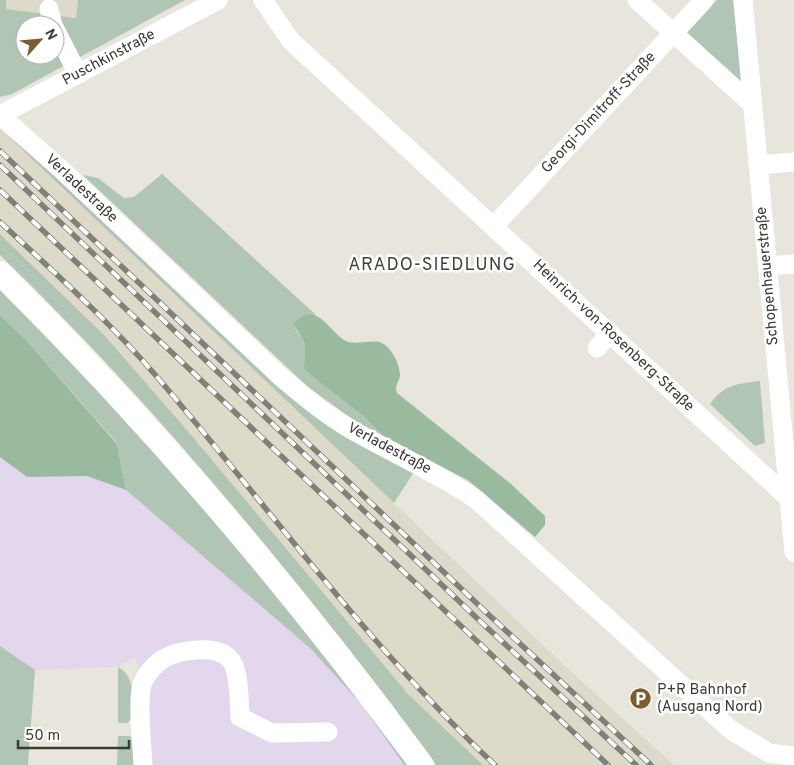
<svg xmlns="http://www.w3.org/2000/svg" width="794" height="765" viewBox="0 0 794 765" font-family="Overpass,sans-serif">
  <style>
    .built { fill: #dedac9 }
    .industrial { fill: #e2d7ec }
    .green { fill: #b1c5b5; fill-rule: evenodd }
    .forest { fill: #9aba9f }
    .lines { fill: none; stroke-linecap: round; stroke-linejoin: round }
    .minor { stroke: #fff; stroke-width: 19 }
    .major { stroke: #fff; stroke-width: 24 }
    .rail-casing { stroke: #807f78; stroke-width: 5.5 }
    .rail { stroke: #fff; stroke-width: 4; stroke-dasharray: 11; stroke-linecap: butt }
    .labels { text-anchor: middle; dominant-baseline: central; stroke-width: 5; stroke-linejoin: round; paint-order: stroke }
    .street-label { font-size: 15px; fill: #3b3a36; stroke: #fff }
    .poi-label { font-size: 15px; fill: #3b3a36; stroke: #fff; text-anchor: start }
    .quarter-label { font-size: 18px; letter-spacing: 1px; fill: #424139; stroke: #fff }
  </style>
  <rect width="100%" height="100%" fill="#e8e6dc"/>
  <g class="built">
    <polygon points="6,0 78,0 76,18 5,9"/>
    <polygon points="0,128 565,666 674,765 483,765 408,694 52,284 0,234"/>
  </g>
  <polygon class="industrial" points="0,457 27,476 87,476 126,490 311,649 362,705 404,765 150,765 148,694 135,657 118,667 35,670 0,646"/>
  <g class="green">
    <path d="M0,0H6V9L76,18L78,0H185L12,94L0,97ZM25,25H55V55H25Z"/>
    <polygon points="717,0 733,0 742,86 685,35"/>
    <polygon points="7,135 58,177 283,390 414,472 394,503"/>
    <polygon points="162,174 316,315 310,314 295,328 305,344 304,368 362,415 382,435 355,421 308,387 83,175 98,178 124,198 134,197"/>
    <path d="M0,234L105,336L186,429L408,694L483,765H436C302,585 162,411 0,255Z"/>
    <polygon points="0,288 63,350 256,567 409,765 404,765 362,705 311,649 126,490 117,443 27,341 0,315"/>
    <path d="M760,381L765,443L755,446L710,404C724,384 737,384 760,381Z"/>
    <polygon points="0,646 35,670 28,765 0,765"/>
    <path d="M118,667C135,675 133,699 134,716L127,723H118Z"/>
    <polygon points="118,736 130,736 135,741 135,765 117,765"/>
  </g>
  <g class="forest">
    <path d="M310,314C324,316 332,332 344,340C353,346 369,340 379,342C391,345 399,363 400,374C400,381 394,385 397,393L511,484L545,516V525L535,537L469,481L382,435L362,415L306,371L304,368L305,344L293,323L303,316Z"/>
    <polygon points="0,315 27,341 117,444 126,490 87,476 27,477 0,457"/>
  </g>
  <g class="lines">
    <g class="minor">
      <polyline points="263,0 291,41 794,503"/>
      <polyline points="637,0 753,105"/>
      <polyline points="743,0 794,552"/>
      <polyline points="49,9 53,25"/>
      <polyline points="55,29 78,74"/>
      <path d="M0,115L64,172L281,377C303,396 326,415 352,430C394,454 438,473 477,500L731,730L769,753L794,756"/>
      <polyline points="0,115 218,0"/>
      <polyline points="758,165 794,162"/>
      <polyline points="494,226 704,0"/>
      <polyline points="768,266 794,264"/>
      <polyline points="597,348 610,333"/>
      <path d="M143,765C142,746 137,701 142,685C145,675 155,664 163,659C179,650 215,644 229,658C240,668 239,702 240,717L272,733L328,732"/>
    </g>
    <path class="major" d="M0,273C154,426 293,590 422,765"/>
    <defs>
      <g id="rail">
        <polyline points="0,151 489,615 651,765"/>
        <polyline points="0,165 482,623 636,765"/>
        <polyline points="0,190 608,765"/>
        <path d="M0,222C54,272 110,322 158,378C269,508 370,648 495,765"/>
      </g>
    </defs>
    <use href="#rail" class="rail-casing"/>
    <use href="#rail" class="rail"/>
  </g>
  <defs>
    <symbol id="parking-disc" viewBox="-11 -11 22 22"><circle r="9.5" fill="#7b5d31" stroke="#fff"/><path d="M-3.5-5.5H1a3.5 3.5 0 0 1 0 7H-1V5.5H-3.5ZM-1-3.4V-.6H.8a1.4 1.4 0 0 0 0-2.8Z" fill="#fff"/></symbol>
  </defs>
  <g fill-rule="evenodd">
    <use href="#parking-disc" x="628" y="686" width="25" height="25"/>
  </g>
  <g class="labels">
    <g class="street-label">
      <text transform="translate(109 58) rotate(-28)">Puschkinstraße</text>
      <text transform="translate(599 113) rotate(-47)">Georgi-Dimitroff-Straße</text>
      <text transform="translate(81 189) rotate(43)">Verladestraße</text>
      <text transform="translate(768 276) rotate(-95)">Schopenhauerstraße</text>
      <text transform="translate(613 336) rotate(43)">Heinrich-von-Rosenberg-Straße</text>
      <text transform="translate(389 449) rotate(28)">Verladestraße</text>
    </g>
    <g class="poi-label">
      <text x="657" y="690">P+R Bahnhof<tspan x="657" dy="17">(Ausgang Nord)</tspan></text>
    </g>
    <g class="quarter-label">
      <text x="432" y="265">ARADO-SIEDLUNG</text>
    </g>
  </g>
  <g transform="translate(40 40) rotate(63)"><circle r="24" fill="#ffffff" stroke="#b1b0af"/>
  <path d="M0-4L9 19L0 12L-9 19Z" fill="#7b5d31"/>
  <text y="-8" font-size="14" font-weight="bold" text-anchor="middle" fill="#3b3a36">N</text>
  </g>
  <path d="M18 740v8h111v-8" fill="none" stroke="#3b3a36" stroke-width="2.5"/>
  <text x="25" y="740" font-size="15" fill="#3b3a36" stroke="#ffffff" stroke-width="4" paint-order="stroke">50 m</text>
</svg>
